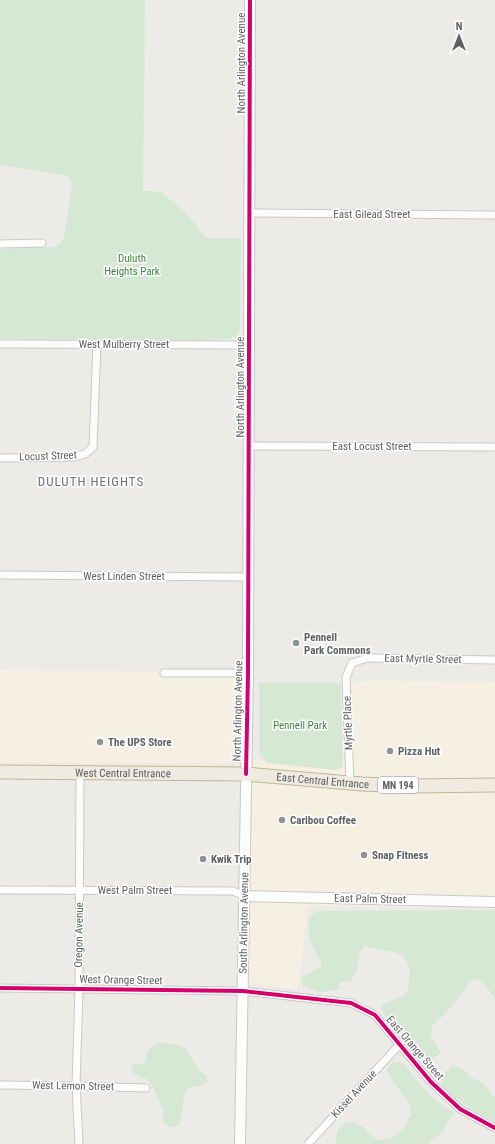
<svg xmlns="http://www.w3.org/2000/svg" width="495" height="1144" viewBox="0 0 495 1144" font-family="'Roboto Condensed',sans-serif">
  <style>
    .commercial { fill: #f5f0e1 }
    .green { fill: #d5e8d3 }
    .lines { fill: none; stroke-linecap: round; stroke-linejoin: round }
    .street-casing { stroke: #c9c9c9; stroke-width: 9 }
    .secondary-casing { stroke: #c8c8c8; stroke-width: 12 }
    .highway-casing { stroke: #c3b595; stroke-width: 15 }
    .street { stroke: #fcfcfb; stroke-width: 7 }
    .secondary { stroke: #fcfcfb; stroke-width: 10 }
    .highway { stroke: #efebe1; stroke-width: 13 }
    .cycleway-casing { stroke: #fff; stroke-width: 6 }
    .cycleway { stroke: #d6006c; stroke-width: 4 }
    .poi-dot { fill: #8f9192; stroke: #fff; stroke-width: 1.5 }
    .labels { text-anchor: middle; dominant-baseline: central; stroke-width: 3; stroke-linejoin: round; paint-order: stroke }
    .shield { fill: #fff; stroke: #8e9093; stroke-width: 1 }
    .shield-label { font-size: 10px; font-weight: bold; fill: #5d6065 }
    .street-label { font-size: 11px; fill: #5d6065; stroke: #fff }
    .park-label { font-size: 11px; fill: #3a863d; stroke: #fff }
    .poi-label { font-size: 11px; font-weight: bold; fill: #5d6065; stroke: #fff; text-anchor: start }
    .quarter-label { font-size: 13px; letter-spacing: 1px; fill: #6e7277; stroke: #fff }
  </style>
  <rect width="100%" height="100%" fill="#ecebe7"/>
  <g class="commercial">
    <polygon points="0,670 157,671 161,677 239,678 238,756 234,762 228,763 0,762"/>
    <polygon points="371,680 495,682 495,908 308,906 298,990 249,982 249,905 253,760 336,770 343,766 341,683"/>
  </g>
  <g class="green">
    <path d="M0,0H145L143,191L161,192L185,212L206,238H241L240,329L236,337L226,339L200,340L0,339V250L23,247H54C62,245 64,239 65,231L72,184L70,179L64,175L0,165Z"/>
    <polygon points="259,683 341,683 343,766 337,770 267,763 259,753"/>
    <path d="M495,910V1000L486,986L478,979H474L469,983L447,1012L432,1026L431,1037L440,1051L439,1055C433,1058 427,1061 421,1058C414,1055 384,1016 381,1009L383,1004L403,996L408,991L410,969L406,960L398,953L365,946L360,952L357,969L350,982H341L338,985L340,989L321,992L303,986L302,977C306,975 320,967 321,965C322,961 317,957 316,954C310,942 305,925 312,914L319,911H331Z"/>
    <path d="M166,1043L178,1045L186,1048L192,1059L201,1072L207,1076V1082L202,1085L188,1088L186,1091L184,1097L180,1124L176,1127H171L164,1124C161,1119 163,1117 163,1112C163,1108 153,1086 150,1082C146,1077 138,1077 133,1074L131,1068L132,1065C137,1063 141,1065 145,1063C146,1060 146,1057 147,1053C150,1044 158,1044 166,1043Z"/>
    <path d="M394,1062H402L417,1081L433,1098L455,1114L449,1119L443,1132L430,1141L428,1144H336C336,1140 336,1136 337,1132C341,1124 350,1120 358,1124C365,1127 370,1136 377,1139C392,1144 406,1128 410,1115C415,1099 391,1086 387,1070L390,1065Z"/>
    <path d="M453,1066L463,1069L472,1078L481,1082L495,1097V1122C485,1117 441,1092 441,1082C440,1075 448,1070 453,1066Z"/>
  </g>
  <g class="lines">
    <defs>
      <g id="street">
        <polyline points="249,213 495,215"/>
        <polyline points="0,244 42,243"/>
        <polyline points="0,344 249,345"/>
        <polyline points="248,446 495,447"/>
        <polyline points="0,458 73,457 85,454 93,447 97,344"/>
        <polyline points="0,575 248,577"/>
        <polyline points="164,673 248,673"/>
        <polyline points="350,783 346,677 352,663 367,658 495,660"/>
        <polyline points="0,890 233,891 244,896"/>
        <polyline points="0,988 243,991 351,1003 375,1015 431,1082 460,1109 495,1128"/>
        <polyline points="0,1085 76,1086 146,1088"/>
        <polyline points="79,1144 76,1086 79,989 80,773"/>
        <polyline points="308,1144 400,1044"/>
      </g>
      <g id="secondary">
        <polyline points="244,896 495,902"/>
        <polyline points="240,1144 248,673 250,0"/>
      </g>
      <g id="highway">
        <path id="s1" d="M0,772L246,774L362,784L412,786L495,785"/>
      </g>
    </defs>
    <use href="#street" class="street-casing"/>
    <use href="#secondary" class="secondary-casing"/>
    <use href="#highway" class="highway-casing"/>
    <use href="#street" class="street"/>
    <use href="#secondary" class="secondary"/>
    <use href="#highway" class="highway"/>
    <defs>
      <g id="cycleway">
        <polyline points="246,774 248,673 250,0"/>
        <polyline points="0,988 243,991 351,1003 375,1015 431,1082 460,1109 495,1128"/>
      </g>
    </defs>
    <use href="#cycleway" class="cycleway-casing"/>
    <use href="#cycleway" class="cycleway"/>
  </g>
  <g class="poi-dot">
    <circle cx="296" cy="643" r="4"/>
    <circle cx="100" cy="742" r="4"/>
    <circle cx="390" cy="751" r="4"/>
    <circle cx="282" cy="820" r="4"/>
    <circle cx="364" cy="855" r="4"/>
    <circle cx="203" cy="859" r="4"/>
  </g>
  <g class="labels">
    <rect class="shield" x="378" y="777" width="40" height="16" rx="3"/>
    <g class="shield-label">
      <text x="398" y="785">MN 194</text>
    </g>
    <g class="street-label">
      <text transform="translate(241 63) rotate(-90)">North Arlington Avenue</text>
      <text x="372" y="214">East Gilead Street</text>
      <text x="124" y="344">West Mulberry Street</text>
      <text transform="translate(240 387) rotate(-90)">North Arlington Avenue</text>
      <text x="372" y="446">East Locust Street</text>
      <text transform="translate(48 456) rotate(-2)">Locust Street</text>
      <text x="124" y="576">West Linden Street</text>
      <text transform="translate(423 659) rotate(1)">East Myrtle Street</text>
      <text transform="translate(238 711) rotate(-89)">North Arlington Avenue</text>
      <text transform="translate(348 723) rotate(-92)">Myrtle Place</text>
      <text stroke="none"><textPath href="#s1" startOffset="123">West Central Entrance</textPath></text>
      <text stroke="none"><textPath href="#s1" startOffset="323">East Central Entrance</textPath></text>
      <text x="135" y="890">West Palm Street</text>
      <text transform="translate(370 899) rotate(1)">East Palm Street</text>
      <text transform="translate(244 923) rotate(-89)">South Arlington Avenue</text>
      <text transform="translate(79 935) rotate(-89)">Oregon Avenue</text>
      <text transform="translate(121 980) rotate(1)">West Orange Street</text>
      <text transform="translate(415 1048) rotate(49)">East Orange Street</text>
      <text transform="translate(73 1086) rotate(1)">West Lemon Street</text>
      <text transform="translate(354 1094) rotate(-47)">Kissel Avenue</text>
    </g>
    <g class="park-label">
      <text x="132" y="258">Duluth<tspan x="132" dy="13">Heights Park</tspan></text>
      <text x="300" y="725">Pennell Park</text>
    </g>
    <g class="poi-label">
      <text x="304" y="637">Pennell<tspan x="304" dy="13">Park Commons</tspan></text>
      <text x="108" y="742">The UPS Store</text>
      <text x="398" y="751">Pizza Hut</text>
      <text x="290" y="820">Caribou Coffee</text>
      <text x="372" y="855">Snap Fitness</text>
      <text x="211" y="859">Kwik Trip</text>
    </g>
    <g class="quarter-label">
      <text x="91" y="481">DULUTH HEIGHTS</text>
    </g>
  </g>
  <g transform="translate(459 36)" stroke="#ffffff" stroke-width="3" paint-order="stroke">
  <path d="M0-3L7 15L0 10L-7 15Z" fill="#5d6065"/>
  <text y="-6" font-size="11" font-weight="bold" text-anchor="middle" fill="#5d6065">N</text>
  </g>
</svg>
